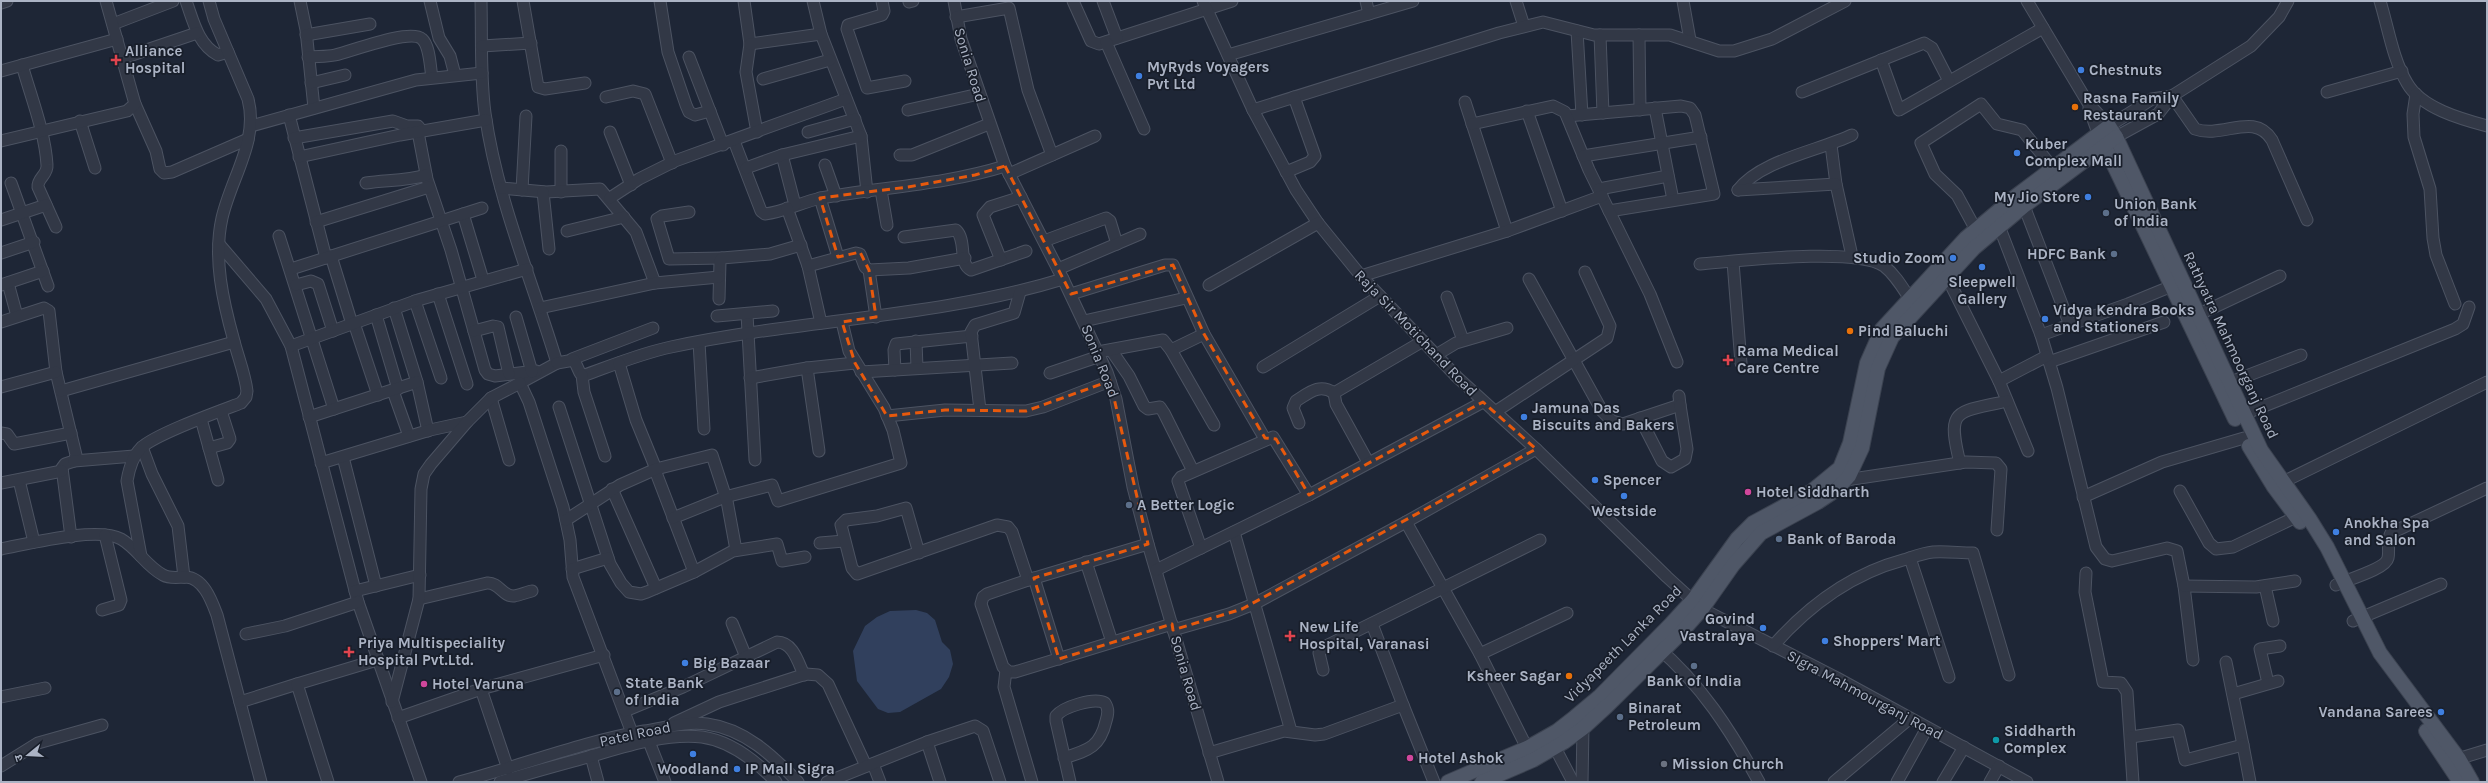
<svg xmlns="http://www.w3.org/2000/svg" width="2488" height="783" viewBox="0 0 2488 783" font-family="Karla,'Noto Sans Devanagari',sans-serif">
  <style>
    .water { fill: #31405d }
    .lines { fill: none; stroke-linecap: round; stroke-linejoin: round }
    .minor-casing { stroke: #4c5362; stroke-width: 13 }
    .major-casing { stroke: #3b4250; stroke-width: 16 }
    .minor { stroke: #323846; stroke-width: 11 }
    .major { stroke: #4f5767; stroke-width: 14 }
    .marked { fill: none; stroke: #e8590c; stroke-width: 3; stroke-dasharray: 8 5; stroke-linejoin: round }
    .health-dot { fill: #e0444e; stroke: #181e2a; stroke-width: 1.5 }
    .shop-dot { fill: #3f7fe0; stroke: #181e2a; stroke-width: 1.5 }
    .food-dot { fill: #e8710a; stroke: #181e2a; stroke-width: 1.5 }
    .service-dot { fill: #5c6f8a; stroke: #181e2a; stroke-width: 1.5 }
    .hotel-dot { fill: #d1479c; stroke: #181e2a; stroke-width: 1.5 }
    .culture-dot { fill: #0f9aa8; stroke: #181e2a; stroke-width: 1.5 }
    .worship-dot { fill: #6b7280; stroke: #181e2a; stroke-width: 1.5 }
    .labels { text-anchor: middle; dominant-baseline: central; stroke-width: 3.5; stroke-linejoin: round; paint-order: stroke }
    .poi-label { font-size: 15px; font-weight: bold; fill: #abb3c4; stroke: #181e2a; text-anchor: start }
    .street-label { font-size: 15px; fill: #abb3c4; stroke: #181e2a }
  </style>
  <rect width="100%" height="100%" fill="#1e2636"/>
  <polygon class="water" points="916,610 927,613 935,620 942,642 950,650 953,664 949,677 941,689 900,712 888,713 878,709 857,681 853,651 865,626 877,617 890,611"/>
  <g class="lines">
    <defs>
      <g id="minor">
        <path d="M186,1C193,20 198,45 218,55L228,52"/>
        <polyline points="300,1 306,30 314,108"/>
        <polyline points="430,1 439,38 450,56 455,75"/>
        <path d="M481,1C482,38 480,76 485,113C497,199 532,280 557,363L520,383L529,402L563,507L570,540L573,577L632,733"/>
        <polyline points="523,1 538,87 545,89 585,83"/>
        <polyline points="660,1 668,52 686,105 689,112 695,115 710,111"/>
        <polyline points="744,1 750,44 746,72 757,132"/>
        <polyline points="813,1 821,34 861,136 867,192"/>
        <polyline points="882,1 884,11 882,15 848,25 847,29 867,88 905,81"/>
        <polyline points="954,1 961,39 1005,166 1063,279 1107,372 1116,399 1133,487 1148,544 1218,782"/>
        <polyline points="1073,1 1091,41 1099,44 1232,1"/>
        <polyline points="1103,1 1117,38"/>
        <polyline points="1203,1 1253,110 1296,190 1318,223 1361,276 1457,377 1536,449 1667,577 1702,609 1837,678 2027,782"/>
        <polyline points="1366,1 1369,14"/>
        <polyline points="1516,1 1524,26"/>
        <polyline points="1683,1 1690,40"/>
        <polyline points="2027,1 2088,103 2109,126 2152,99 2172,96"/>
        <path d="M2380,1C2388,27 2393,60 2407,83C2421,108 2461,119 2487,126"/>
        <polyline points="909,2 913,1"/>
        <polyline points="1,3 7,1"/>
        <polyline points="956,17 1009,8 1028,90 1052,155"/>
        <polyline points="113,24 173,1"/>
        <polyline points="1577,31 1582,115"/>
        <polyline points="306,35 370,24"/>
        <polyline points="1600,35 1603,113"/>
        <polyline points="1639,35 1640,110"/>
        <polyline points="1106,42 1144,129"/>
        <polyline points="750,44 821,34"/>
        <polyline points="482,46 531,43"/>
        <polyline points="1228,55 1413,1"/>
        <path d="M308,57C317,56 326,57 335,55C350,52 410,28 422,39C430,46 430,67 432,77"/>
        <polyline points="689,57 723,145"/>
        <polyline points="123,58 197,33"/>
        <polyline points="1881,60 1899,110 2043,28"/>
        <path d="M22,65C31,97 45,132 47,165C48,175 37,178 38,187L56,227"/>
        <polyline points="1,71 117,39"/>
        <polyline points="763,79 830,60"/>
        <polyline points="311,83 345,75"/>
        <polyline points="1802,92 1924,43 1932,48 1949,81"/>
        <polyline points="2327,92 2402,71"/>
        <polyline points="2416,94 2413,114 2414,137 2430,189 2433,238 2436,255 2455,304"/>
        <path d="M2172,96L2195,129C2223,139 2254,111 2272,140L2307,220"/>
        <polyline points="606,97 633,91 645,94 672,163"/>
        <polyline points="1465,102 1507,231"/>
        <polyline points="135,104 156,151 160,169 164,173 172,172 248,139"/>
        <polyline points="1655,108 1673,200"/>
        <polyline points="2089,108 2098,133"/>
        <polyline points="908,110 979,94"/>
        <polyline points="1253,110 1499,33 1543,22 1594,35 1670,35 1719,51 1734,51 1772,39 1845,1"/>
        <polyline points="1527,111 1562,211"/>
        <polyline points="289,115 326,258"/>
        <polyline points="1567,116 1681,106 1690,108 1695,115 1714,194 1609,211"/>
        <polyline points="80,121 95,168"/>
        <polyline points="1472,124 1553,106 1565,112 1589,170 1650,294 1677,362"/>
        <polyline points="251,126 416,80 482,73"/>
        <polyline points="418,132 427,179 451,250 485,370 488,374 495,376 536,371"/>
        <polyline points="610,132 631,185"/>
        <polyline points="808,132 855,119"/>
        <polyline points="2116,137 2158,114 2172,96 2251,46 2279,17 2288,1"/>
        <polyline points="294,138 393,121 407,126 418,126 422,131"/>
        <polyline points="1,141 127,111 135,104 106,1"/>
        <path d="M734,141L761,211L765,214C784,212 802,202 821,198C883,187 944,185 1005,166"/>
        <polyline points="1831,145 1836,184 1852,256"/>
        <polyline points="561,151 561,192"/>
        <polyline points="782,155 795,205"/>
        <polyline points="900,155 912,155 989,124"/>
        <polyline points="1583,156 1701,137"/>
        <polyline points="299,157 400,135 486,120"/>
        <polyline points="825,165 836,196"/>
        <polyline points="746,168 782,155 861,136"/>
        <polyline points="1286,172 1310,162 1315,156 1294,97"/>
        <polyline points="1009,174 1095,136"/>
        <polyline points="11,183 48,286"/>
        <path d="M366,183C386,180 407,181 426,175"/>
        <polyline points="501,188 546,192 600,189 636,232 655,283"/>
        <polyline points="1599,189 1668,176"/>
        <polyline points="522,190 526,116"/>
        <polyline points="881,190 887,225"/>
        <path d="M1738,190C1761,160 1818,151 1852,135"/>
        <polyline points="1738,190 1836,184"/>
        <polyline points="543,192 549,249"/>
        <polyline points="610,198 639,179 675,161 846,99"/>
        <polyline points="820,198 838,257"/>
        <polyline points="2024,206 2070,325"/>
        <polyline points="787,208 808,266 821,323"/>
        <polyline points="689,212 662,216 657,219 669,259 722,258"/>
        <polyline points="463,214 483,280"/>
        <polyline points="1,220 46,205"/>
        <polyline points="316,222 429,187"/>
        <polyline points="1999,226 2041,335"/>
        <polyline points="1976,230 1957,195 1935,174 1921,143 1981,104 1997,124 2022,130 2053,168"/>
        <polyline points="567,231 624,217"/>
        <polyline points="279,236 334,409"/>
        <path d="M904,237L956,230C967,240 958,264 971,270L1026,251"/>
        <polyline points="1044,241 1106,218 1110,221 1117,244"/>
        <polyline points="219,244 266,299 291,346 358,602 421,782"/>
        <polyline points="1,253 34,242"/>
        <polyline points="331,256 352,324"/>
        <polyline points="1001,260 983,215 990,207 1021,197"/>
        <polyline points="1733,262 1741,363"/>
        <path d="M1700,264C1738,261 1856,247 1884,266C1897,276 1905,292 1914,305"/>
        <polyline points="808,266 856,253 860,254 865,267 869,270 909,268 965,258"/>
        <polyline points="291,269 482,208"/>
        <polyline points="1058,269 1140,234"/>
        <polyline points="869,270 876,317"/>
        <polyline points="1361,276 1507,231 1602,196"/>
        <polyline points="1947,277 1999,381"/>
        <polyline points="1529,279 1602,411 1612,421 1623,424 1680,405 1679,396"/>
        <polyline points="8,283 17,316"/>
        <polyline points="1,285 43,271"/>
        <polyline points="296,285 311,281 318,284 333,331"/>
        <polyline points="1209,285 1318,223"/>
        <polyline points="2172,286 2128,304 2041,335 2057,388 2096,547 2105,559 2112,561 2167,548 2177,551 2184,586 2193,660"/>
        <polyline points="438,294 467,384"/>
        <polyline points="1071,294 1165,265 1173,265 1204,334 1265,439"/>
        <polyline points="1447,297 1463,340"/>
        <polyline points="719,299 720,261 722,258 770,254 801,245"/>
        <polyline points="415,301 441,378"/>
        <polyline points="394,308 417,382 428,431"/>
        <polyline points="540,308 655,283 719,277"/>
        <polyline points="747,314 755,460"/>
        <polyline points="376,315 398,389"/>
        <polyline points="717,316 773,311"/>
        <polyline points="516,317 532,372"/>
        <polyline points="2191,318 2280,276"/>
        <polyline points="1084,321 1186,298"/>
        <polyline points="1,322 44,308 49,311 56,372 76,455 74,461 65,464 62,468 71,537"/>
        <polyline points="354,323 378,395"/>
        <polyline points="474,331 493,326 498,327 509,374"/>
        <polyline points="916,341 917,368"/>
        <polyline points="699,342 704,429"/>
        <polyline points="291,346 418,300 527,269"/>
        <polyline points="1111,350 1129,376 1144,406 1148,409 1160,407 1164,413 1193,471"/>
        <polyline points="1171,350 1204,334"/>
        <polyline points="1098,352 1163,340 1171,350 1214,425"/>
        <polyline points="1436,355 1456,343 1507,328"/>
        <polyline points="572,359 653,328"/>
        <polyline points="2049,362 2164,322"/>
        <path d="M557,363L574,360L580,373L585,375C613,365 642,353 671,347C801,319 936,318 1063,279"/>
        <polyline points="619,363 636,420 656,469"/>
        <polyline points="1263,367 1380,296"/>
        <polyline points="807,368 819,451"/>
        <polyline points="895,370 894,350 896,344 972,336"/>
        <polyline points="861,372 1012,363"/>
        <polyline points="1050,373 1100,356"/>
        <polyline points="582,375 584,392 605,456"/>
        <polyline points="750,378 807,368 855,363"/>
        <polyline points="2223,385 2301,355"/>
        <polyline points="1,387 56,372"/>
        <polyline points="61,391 234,342"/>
        <polyline points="393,391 409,436"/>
        <polyline points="491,398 509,460"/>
        <polyline points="559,407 610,564 621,583 629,592 641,594 647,592 694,572 733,551 777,544 782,561 805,557"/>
        <polyline points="980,410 971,332 975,325 1014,313 1020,292"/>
        <polyline points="1495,412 1607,338 1610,326 1585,272"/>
        <polyline points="887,416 945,410 1026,411 1043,407 1110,381"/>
        <polyline points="309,417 417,382"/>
        <polyline points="2237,417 2455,329 2463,324 2469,307"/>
        <polyline points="1640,418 1662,461 1671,467 1685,459 1687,449 1680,405"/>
        <polyline points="201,419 218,480"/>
        <path d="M1299,423L1293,408L1296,401C1309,393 1319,383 1334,393"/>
        <polyline points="1,433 7,434 14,444 71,433"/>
        <polyline points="142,447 152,474 178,526 184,577"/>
        <polyline points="209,448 227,443 230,439 221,411"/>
        <polyline points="2028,451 1999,381 2047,356"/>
        <polyline points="343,457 376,586"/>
        <polyline points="74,461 134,456"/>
        <polyline points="1368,462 1336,404 1334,393 1423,341"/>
        <polyline points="321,463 430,430 467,422"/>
        <path d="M1960,463C1946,407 1956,413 2007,401"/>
        <polyline points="655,470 694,572"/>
        <polyline points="19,480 34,542"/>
        <polyline points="1846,480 1966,462 1996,463 2001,469 1997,530"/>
        <polyline points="1,483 62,471"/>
        <polyline points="2277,485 2487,382"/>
        <polyline points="612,489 656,588"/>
        <polyline points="2180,491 2209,543 2216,549 2233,547 2296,517"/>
        <polyline points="2083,497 2162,462 2244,438"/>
        <polyline points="673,518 725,497 772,485 778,501 901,463 893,430 884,408 849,351 842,322"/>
        <polyline points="566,520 620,485 656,469 712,455 727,501 736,550"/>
        <polyline points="1406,522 1480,654 1530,754"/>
        <polyline points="1234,532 1291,731"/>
        <polyline points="820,543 844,541"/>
        <polyline points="1148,544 1028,580 987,594 983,597 981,604 1003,667 1009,672 1015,672 1172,624"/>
        <polyline points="1201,548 1180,487 1178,481 1181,477 1273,437 1309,495"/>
        <path d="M1,549C28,544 97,526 121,539C137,548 146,566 163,575C170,579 178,577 186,577C204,578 212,602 217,615L261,782"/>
        <polyline points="919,553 906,508 877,516 846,520 841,525 852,568 857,574 997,525 1008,527 1012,532 1028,580"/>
        <path d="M141,556L127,481C129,469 132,457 141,448C155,434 220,411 241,403L246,397L247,391C245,374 238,357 234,341C223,302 213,258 222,218C231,178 259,141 248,99L214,19L209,1"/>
        <polyline points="1910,558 1949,677"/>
        <polyline points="1086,562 1112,642"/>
        <polyline points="572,569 608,558"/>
        <polyline points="1156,570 1309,495 1483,402"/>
        <polyline points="2086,573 2085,592 2103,682 2121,683 2127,692 2133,782"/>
        <polyline points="1034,578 1059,659"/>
        <path d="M2336,585C2346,580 2386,569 2388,558C2390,549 2386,542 2391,533L2487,488"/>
        <polyline points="2184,586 2256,587 2295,581"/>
        <polyline points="2265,586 2273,621"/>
        <polyline points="355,591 420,575"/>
        <path d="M419,599L487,583C499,582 503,597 514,596C520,595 527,592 532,591"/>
        <polyline points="102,610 119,605 121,600 105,535"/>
        <polyline points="2353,621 2441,584"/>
        <polyline points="732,623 746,657"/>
        <polyline points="1173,630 1229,614 1254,604 1406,522 1536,449"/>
        <polyline points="246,634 285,626 358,602"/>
        <path d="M1656,646C1701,684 1731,731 1759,782"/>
        <path d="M1773,646C1809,605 1851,574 1903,560C1913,557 1923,553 1933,552C1946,551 1960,553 1973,553L2009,675"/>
        <polyline points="1480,654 1567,613"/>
        <polyline points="2226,662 2243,745"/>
        <polyline points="1006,670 1004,687 1032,782"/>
        <polyline points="1323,670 1319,653 1324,647 1540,540"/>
        <polyline points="2268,683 2260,649 2280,646"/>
        <polyline points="481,689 508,769"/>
        <polyline points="2233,694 2278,681"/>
        <polyline points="1,697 45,688"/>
        <polyline points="240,702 297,684"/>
        <polyline points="392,702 419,599 421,489 424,474 431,464 467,422 491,398 520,383"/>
        <polyline points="1403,705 1434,782"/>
        <path d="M625,711L683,687L777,642C793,642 798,662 804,675"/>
        <polyline points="398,718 481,689 604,655"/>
        <polyline points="674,723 719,702 806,674 818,675 828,684 866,766"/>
        <polyline points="646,734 665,782"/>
        <polyline points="2131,737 2178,730 2185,760 2243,745 2250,782"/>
        <polyline points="1551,740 1573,782"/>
        <polyline points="927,742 940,782"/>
        <polyline points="1209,753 1284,731 1315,735 1324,734 1403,705 1372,624"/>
        <polyline points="591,756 598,782"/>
        <path d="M1064,758C1089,750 1100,747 1106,721C1108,714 1109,709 1105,703C1094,697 1063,707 1056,716V721L1070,782"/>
        <polyline points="2451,761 2487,750"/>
        <polyline points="873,764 880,782"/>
        <polyline points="1,766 38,743 102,725"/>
        <polyline points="328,782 297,684 377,660"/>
        <path d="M459,782C521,766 581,742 644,731C665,728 686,721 707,724C745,729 773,756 798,782"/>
        <path d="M500,782C529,773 559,765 588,757C623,747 664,733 702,737C731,741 756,761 776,782"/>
        <polyline points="827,782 927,742 975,726 983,731 1000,782"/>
        <polyline points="1582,782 1583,728"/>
        <polyline points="1834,782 1909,719"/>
        <polyline points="1897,782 1927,728"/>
        <polyline points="1943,782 1964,747"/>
        <polyline points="1990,782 1999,766"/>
      </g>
      <g id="major">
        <polyline points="2101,138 2235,419"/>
        <polyline points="2249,446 2274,487 2300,522"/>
        <polyline points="2426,731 2460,782"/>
        <polyline points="1448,782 1527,748 1557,731 1575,717 1599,697 1671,624 1693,600 1737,539 1753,523 1812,491 1840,468 1850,443 1867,363 1882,329 1966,238 2016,196 2109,126 2116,137 2261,450 2309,518 2327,547 2380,653 2459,759 2472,782"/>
        <polyline points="1482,782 1533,760 1564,742 1583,728 1607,706 1680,634 1702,609 1733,565 1761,533 1818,502 1836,490 1849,476 1862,448 1878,368 1892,337 1974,248 2024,206 2116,137"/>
      </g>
    </defs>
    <use href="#minor" class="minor-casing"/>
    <use href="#major" class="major-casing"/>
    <use href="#minor" class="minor"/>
    <use href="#major" class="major"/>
  </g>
  <path class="marked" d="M1005,166L1071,294L1173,265L1204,334L1265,438L1276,439L1309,495L1483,402L1536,449L1242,609L1173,630L1172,624L1059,659L1034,578L1148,544L1110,381L1026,411L945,410L887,416L855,363L842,322L876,317L869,270L860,252L838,257L820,198L908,187L975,175Z"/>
  <g class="health-dot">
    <path d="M114 54h4v4h4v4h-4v4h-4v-4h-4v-4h4z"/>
    <path d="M1726 354h4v4h4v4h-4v4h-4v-4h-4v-4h4z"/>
    <path d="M1288 630h4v4h4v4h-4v4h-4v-4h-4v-4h4z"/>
    <path d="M347 646h4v4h4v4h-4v4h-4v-4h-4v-4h4z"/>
  </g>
  <g class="shop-dot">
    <circle cx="2081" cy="70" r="4"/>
    <circle cx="1139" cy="76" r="4"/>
    <circle cx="2017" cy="153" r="4"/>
    <circle cx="2088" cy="197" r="4"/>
    <circle cx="1953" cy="258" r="4"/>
    <circle cx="1982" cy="267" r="4"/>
    <circle cx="2045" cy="319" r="4"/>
    <circle cx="1524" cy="417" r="4"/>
    <circle cx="1595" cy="480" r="4"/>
    <circle cx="1624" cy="496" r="4"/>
    <circle cx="2336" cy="532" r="4"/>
    <circle cx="1763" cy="628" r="4"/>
    <circle cx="1825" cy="641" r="4"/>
    <circle cx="685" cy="663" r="4"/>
    <circle cx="2441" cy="712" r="4"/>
    <circle cx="693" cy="754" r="4"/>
    <circle cx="737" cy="769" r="4"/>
  </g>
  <g class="food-dot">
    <circle cx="2075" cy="107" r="4"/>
    <circle cx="1850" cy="331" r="4"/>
    <circle cx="1569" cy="676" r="4"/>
  </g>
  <g class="service-dot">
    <circle cx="2106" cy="213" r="4"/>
    <circle cx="2114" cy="254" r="4"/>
    <circle cx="1129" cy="505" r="4"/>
    <circle cx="1779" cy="539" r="4"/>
    <circle cx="1694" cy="666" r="4"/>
    <circle cx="617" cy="692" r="4"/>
    <circle cx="1620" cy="717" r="4"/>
  </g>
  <g class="hotel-dot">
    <circle cx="1748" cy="492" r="4"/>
    <circle cx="424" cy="684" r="4"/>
    <circle cx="1410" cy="758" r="4"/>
  </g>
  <circle class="culture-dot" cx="1996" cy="740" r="4"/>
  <circle class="worship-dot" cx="1664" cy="764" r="4"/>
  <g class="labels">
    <g class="poi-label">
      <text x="125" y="51">Alliance<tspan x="125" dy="17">Hospital</tspan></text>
      <text x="1147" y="67">MyRyds Voyagers<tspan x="1147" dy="17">Pvt Ltd</tspan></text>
      <text x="2089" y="70">Chestnuts</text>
      <text x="2083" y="98">Rasna Family<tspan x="2083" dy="17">Restaurant</tspan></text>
      <text x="2025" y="144">Kuber<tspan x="2025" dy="17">Complex Mall</tspan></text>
      <text x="2080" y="197" text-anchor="end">My Jio Store</text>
      <text x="2114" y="204">Union Bank<tspan x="2114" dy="17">of India</tspan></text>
      <text x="2106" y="254" text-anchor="end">HDFC Bank</text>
      <text x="1945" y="258" text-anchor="end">Studio Zoom</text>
      <text x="1982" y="282" text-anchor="middle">Sleepwell<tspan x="1982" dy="17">Gallery</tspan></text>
      <text x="2053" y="310">Vidya Kendra Books<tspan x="2053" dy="17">and Stationers</tspan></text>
      <text x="1858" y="331">Pind Baluchi</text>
      <text x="1737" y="351">Rama Medical<tspan x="1737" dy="17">Care Centre</tspan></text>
      <text x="1532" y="408">Jamuna Das<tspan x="1532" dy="17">Biscuits and Bakers</tspan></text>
      <text x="1603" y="480">Spencer</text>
      <text x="1756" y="492">Hotel Siddharth</text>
      <text x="1137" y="505">A Better Logic</text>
      <text x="1624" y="511" text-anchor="middle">Westside</text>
      <text x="2344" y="523">Anokha Spa<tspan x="2344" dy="17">and Salon</tspan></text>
      <text x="1787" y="539">Bank of Baroda</text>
      <text x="1755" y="619" text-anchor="end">Govind<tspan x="1755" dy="17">Vastralaya</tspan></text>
      <text x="1299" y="627">New Life<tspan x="1299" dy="17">Hospital, Varanasi</tspan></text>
      <text x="1833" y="641">Shoppers' Mart</text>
      <text x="358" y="643">Priya Multispeciality<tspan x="358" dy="17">Hospital Pvt.Ltd.</tspan></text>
      <text x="693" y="663">Big Bazaar</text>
      <text x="1561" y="676" text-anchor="end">Ksheer Sagar</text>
      <text x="1694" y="681" text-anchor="middle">Bank of India</text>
      <text x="625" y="683">State Bank<tspan x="625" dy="17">of India</tspan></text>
      <text x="432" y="684">Hotel Varuna</text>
      <text x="1628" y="708">Binarat<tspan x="1628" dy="17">Petroleum</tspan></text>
      <text x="2433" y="712" text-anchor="end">Vandana Sarees</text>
      <text x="2004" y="731">Siddharth<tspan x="2004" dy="17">Complex</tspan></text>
      <text x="1418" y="758">Hotel Ashok</text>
      <text x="1672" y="764">Mission Church</text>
      <text x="693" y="769" text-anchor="middle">Woodland</text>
      <text x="745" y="769">IP Mall Sigra</text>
    </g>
    <g class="street-label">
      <text transform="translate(970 65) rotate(73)">Sonia Road</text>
      <text transform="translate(1416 333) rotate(46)">Raja Sir Motichand Road</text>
      <text transform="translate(2231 345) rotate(65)">Rathyatra Mahmoorganj Road</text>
      <text transform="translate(1100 361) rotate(68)">Sonia Road</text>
      <text transform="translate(1623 644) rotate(-45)">Vidyapeeth Lanka Road</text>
      <text transform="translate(1186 673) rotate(74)">Sonia Road</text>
      <text transform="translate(1865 695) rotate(28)">SIgra Mahmourganj Road</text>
      <text transform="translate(635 734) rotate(-12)">Patel Road</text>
    </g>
  </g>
  <rect width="2488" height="783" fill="none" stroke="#abb3c4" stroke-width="4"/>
  <g transform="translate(28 755) rotate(252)" stroke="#181e2a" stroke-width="3" paint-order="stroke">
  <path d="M0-3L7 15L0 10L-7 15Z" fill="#abb3c4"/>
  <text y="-6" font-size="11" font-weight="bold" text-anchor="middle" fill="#abb3c4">उ</text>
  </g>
</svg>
